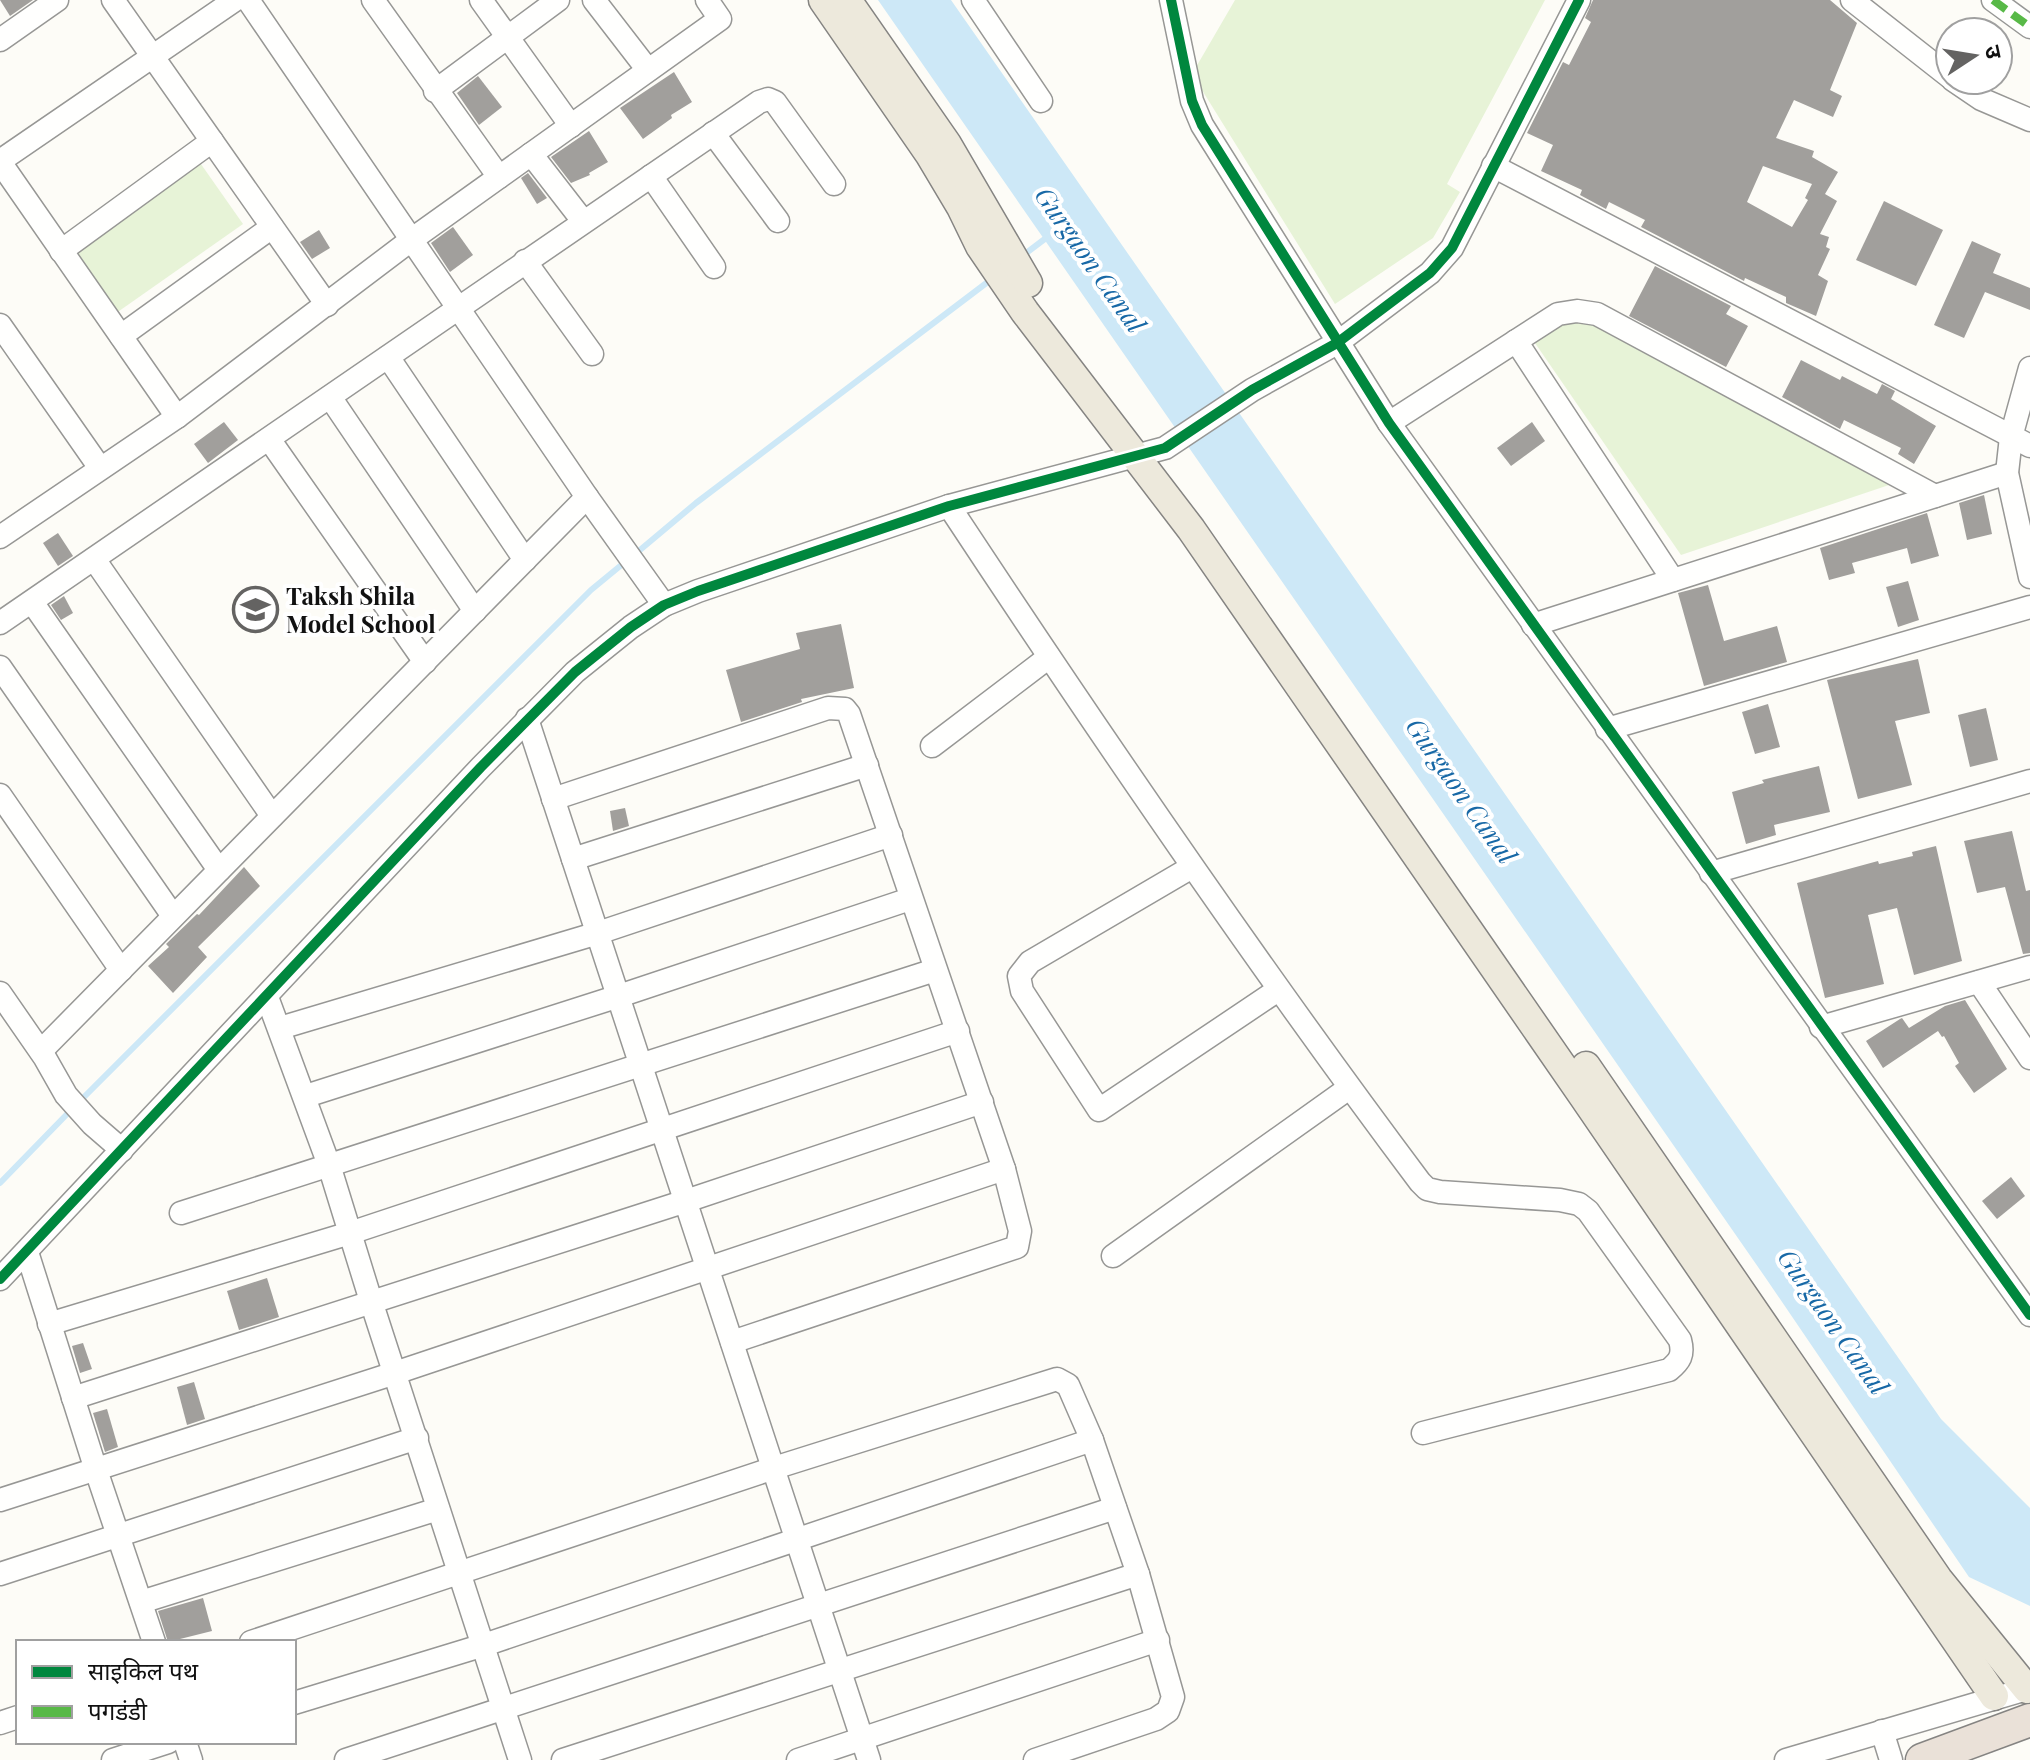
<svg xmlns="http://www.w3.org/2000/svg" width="2030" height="1760" viewBox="0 0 2030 1760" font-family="'Playfair Display','Noto Sans Devanagari',serif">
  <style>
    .green { fill: #e7f3d7 }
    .water { fill: #cde8f7 }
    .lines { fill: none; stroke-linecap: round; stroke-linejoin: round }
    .stream { stroke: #cde8f7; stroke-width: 6 }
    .building { fill: #a19f9c; fill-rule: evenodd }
    .minor-casing { stroke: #979795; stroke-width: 25 }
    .major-casing { stroke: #858482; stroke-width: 31 }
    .highway-casing { stroke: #858482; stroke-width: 35 }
    .minor { stroke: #fffffe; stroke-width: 22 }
    .major { stroke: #ede9dc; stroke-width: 28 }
    .highway { stroke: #eae1d8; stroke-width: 32 }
    .quiet { stroke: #58b947; stroke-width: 8; stroke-dasharray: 16 8; stroke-linecap: butt }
    .cycleway-casing { stroke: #fff; stroke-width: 15 }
    .cycleway { stroke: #00873e; stroke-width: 10 }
    .labels { text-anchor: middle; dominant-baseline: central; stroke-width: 8; stroke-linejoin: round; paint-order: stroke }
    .poi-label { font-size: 24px; font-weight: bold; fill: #111; stroke: #fff; text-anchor: start }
    .water-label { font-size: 26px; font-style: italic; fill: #1768a6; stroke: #fff }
  </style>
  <rect width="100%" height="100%" fill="#fdfcf7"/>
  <g class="green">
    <polygon points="1235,0 1545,0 1447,184 1460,192 1433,238 1335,304 1192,74"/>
    <polygon points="196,157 243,224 112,316 66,249"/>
    <polygon points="1577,315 1889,485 1681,555 1535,343"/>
  </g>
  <polygon class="water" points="878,0 951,0 1941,1419 2030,1508 2030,1606 1969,1577 1765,1277"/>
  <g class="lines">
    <g class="stream">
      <polyline points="1021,257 1050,235"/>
      <polyline points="634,555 696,503 993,278"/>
      <polyline points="79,1102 591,590 625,562"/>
      <polyline points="0,1183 71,1110"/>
    </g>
  </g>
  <g class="building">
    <polygon points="0,0 33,0 10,16"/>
    <path d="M1593,0H1830L1857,23L1830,90L1842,96L1833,117L1794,100L1776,138L1814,151L1812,157L1838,172L1825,194L1837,201L1820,234L1829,237L1826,247L1830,249L1818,275L1828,281L1816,316L1786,303V297L1745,278L1744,281L1641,227L1645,220L1609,202L1606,209L1580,195L1582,190L1541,171L1553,145L1527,133L1563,62L1569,65L1591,22L1585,18ZM1763,166L1812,184L1805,198L1808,200L1792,227L1747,202Z"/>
    <polygon points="674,72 692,102 671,115 672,118 643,139 620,108"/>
    <polygon points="478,76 502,107 479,125 457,93"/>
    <polygon points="589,131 608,162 589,173 590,175 571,183 551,157"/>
    <polygon points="528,173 547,198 537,204 521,178"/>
    <polygon points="1884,201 1943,230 1916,286 1856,260"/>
    <polygon points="453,227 473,255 450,272 431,243"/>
    <polygon points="319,230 330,248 312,259 300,242"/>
    <polygon points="1972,241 2001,254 1993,273 2030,288 2030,310 1985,292 1964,338 1934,325"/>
    <polygon points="1655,266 1731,306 1726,314 1748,326 1726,367 1629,316"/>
    <polygon points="1801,360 1840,380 1842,376 1877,394 1882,384 1895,391 1891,399 1936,426 1914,464 1898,454 1901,448 1844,420 1840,429 1782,397"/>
    <polygon points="224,422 238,440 208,463 194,444"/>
    <polygon points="1532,422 1545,441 1511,466 1497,448"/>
    <polygon points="1984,495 1992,534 1967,540 1959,503"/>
    <polygon points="1927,513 1939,556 1911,564 1907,548 1852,563 1855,573 1829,580 1820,548"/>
    <polygon points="58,533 73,556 58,566 43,543"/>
    <polygon points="1908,581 1919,620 1898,627 1886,587"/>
    <polygon points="1708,585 1724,641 1777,626 1787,662 1704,686 1678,593"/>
    <polygon points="64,596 73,613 61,620 51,605"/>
    <polygon points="841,624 854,688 801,699 802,702 741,722 726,670 800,649 796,633"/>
    <polygon points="1918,659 1930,713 1895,721 1912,785 1858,799 1827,680"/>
    <polygon points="1768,704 1780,747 1755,754 1742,712"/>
    <polygon points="1986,708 1998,760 1970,767 1958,715"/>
    <polygon points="1819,766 1830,812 1774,825 1776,835 1746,844 1732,792 1764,783 1762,780"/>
    <polygon points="625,808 629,826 613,831 610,811"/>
    <polygon points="2012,831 2026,891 2030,890 2030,953 2023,954 2005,887 1977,893 1964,841"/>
    <polygon points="1936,846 1962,961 1914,975 1897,908 1868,915 1884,984 1825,998 1797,883 1878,861 1879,864 1913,856 1912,852"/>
    <polygon points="244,867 260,886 198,947 207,957 173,993 148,966 169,947 166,944 197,914 199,915"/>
    <polygon points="1965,1000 2007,1069 1974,1093 1955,1066 1959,1063 1944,1036 1942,1037 1938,1031 1883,1068 1866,1041 1900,1019 1902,1018 1909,1028 1945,1006"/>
    <polygon points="2011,1177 2025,1196 1997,1219 1982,1201"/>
    <polygon points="267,1278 279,1317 239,1330 227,1291"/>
    <polygon points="83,1343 92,1369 80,1373 72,1346"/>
    <polygon points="194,1382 205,1419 187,1425 177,1387"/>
    <polygon points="107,1409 118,1447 105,1452 93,1413"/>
    <polygon points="203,1598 212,1631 168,1642 158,1611"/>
  </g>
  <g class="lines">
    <defs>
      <g id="minor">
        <polyline points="113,0 327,305"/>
        <polyline points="248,0 587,497 664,605"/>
        <polyline points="373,0 499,177"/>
        <polyline points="481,0 571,126"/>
        <polyline points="594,0 648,70"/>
        <polyline points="973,0 1041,101"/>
        <polyline points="1171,0 1192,101 1202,125 1389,423 2030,1315"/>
        <polyline points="1852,0 1950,77"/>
        <polyline points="1993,0 2030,27"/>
        <polyline points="0,40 57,0"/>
        <polyline points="1953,80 1981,99 2030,120"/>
        <polyline points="435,91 558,0"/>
        <polyline points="713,133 778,221"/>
        <polyline points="531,154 583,221"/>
        <polyline points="0,161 235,0"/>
        <polyline points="0,162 177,417"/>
        <polyline points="1493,166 2030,446"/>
        <polyline points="651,176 714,267"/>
        <polyline points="61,251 212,141"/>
        <polyline points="525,261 592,354"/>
        <polyline points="0,325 100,468"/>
        <polyline points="121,336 272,227"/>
        <polyline points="1516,341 1673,580"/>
        <polyline points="388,357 525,560"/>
        <polyline points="2030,368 2011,437 2007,473 2030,577"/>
        <polyline points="330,397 475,611"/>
        <polyline points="1389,423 1558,314 1577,311 1597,314 1935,496"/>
        <polyline points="269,439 425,662"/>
        <path d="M949,506C1100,735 1255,962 1420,1182L1427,1189L1440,1192L1560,1200L1579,1204L1588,1211L1680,1340C1684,1355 1680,1361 1669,1370L1423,1433"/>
        <polyline points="0,537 177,417 411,240 720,19 707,0"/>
        <polyline points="94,559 272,816"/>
        <polyline points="32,602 219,870"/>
        <polyline points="0,623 759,102 768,99 775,102 834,184"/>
        <polyline points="1533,625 2007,473"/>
        <polyline points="0,667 173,916"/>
        <polyline points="527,719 869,1760"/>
        <polyline points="1607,729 2030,607"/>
        <polyline points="932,746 1049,657"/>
        <polyline points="0,795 121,970"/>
        <polyline points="553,799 828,708 845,709 849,714 1004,1169 1020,1231 1017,1247 732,1342"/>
        <polyline points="573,859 867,765"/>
        <polyline points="1192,867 1030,962 1019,976 1022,991 1099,1110 1278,990"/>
        <polyline points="1711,873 2030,781"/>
        <polyline points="1979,982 2030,1058"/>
        <polyline points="0,993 45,1058 66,1095 92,1124 122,1150"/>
        <polyline points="267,997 329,1165 371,1301 520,1760"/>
        <polyline points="1821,1027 2030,967"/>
        <polyline points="280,1028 598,933 891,835"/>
        <polyline points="41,1051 587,497"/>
        <polyline points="306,1096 619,996 910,899"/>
        <polyline points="181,1213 935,970"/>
        <polyline points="27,1252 96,1470 154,1642"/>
        <polyline points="1113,1256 1349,1088"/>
        <polyline points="0,1279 481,767 575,672 631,627 664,605 698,591 949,506 1165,448 1252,390 1337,343 1430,273 1452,248 1579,0"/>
        <polyline points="49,1324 350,1233 958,1031"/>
        <polyline points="73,1398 686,1201 982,1102"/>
        <polyline points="0,1500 395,1373 1004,1169"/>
        <polyline points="0,1574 417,1438"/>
        <polyline points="141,1602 438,1509"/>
        <polyline points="251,1642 774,1468 1057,1379 1068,1385 1092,1440 1138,1574 1173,1697 1168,1711 1156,1719 1035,1760"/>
        <polyline points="294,1703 484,1645 1092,1440"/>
        <polyline points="0,1723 18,1717"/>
        <polyline points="1882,1731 1891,1760"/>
        <polyline points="185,1742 191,1760"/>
        <polyline points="113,1760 168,1742"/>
        <polyline points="346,1760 1115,1508"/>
        <polyline points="563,1760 1138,1574"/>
        <polyline points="798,1760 1158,1640"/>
        <polyline points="1786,1760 2030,1688"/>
      </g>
      <g id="major">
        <polyline points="823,0 930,155 961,207 980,246 1025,312 1191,529 1583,1096 1994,1696"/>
        <polyline points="847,0 947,144 1028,283"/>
        <polyline points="1586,1066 1938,1579 2027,1689"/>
      </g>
      <polyline id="highway" points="1922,1760 2030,1720"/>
    </defs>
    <use href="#minor" class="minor-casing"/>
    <use href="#major" class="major-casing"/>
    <use href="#highway" class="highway-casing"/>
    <use href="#minor" class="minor"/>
    <use href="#major" class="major"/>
    <use href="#highway" class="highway"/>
    <polyline class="quiet" points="1993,0 2030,27"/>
    <defs>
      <g id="cycleway">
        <polyline points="1171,0 1192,101 1202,125 1389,423 2030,1315"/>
        <polyline points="0,1279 481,767 575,672 631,627 664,605 698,591 949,506 1165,448 1252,390 1337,343 1430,273 1452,248 1579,0"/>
      </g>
    </defs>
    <use href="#cycleway" class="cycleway-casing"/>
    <use href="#cycleway" class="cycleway"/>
  </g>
  <defs>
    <symbol id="school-ring" viewBox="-11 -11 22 22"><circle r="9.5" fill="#fff" stroke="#646362" stroke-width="1.5"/><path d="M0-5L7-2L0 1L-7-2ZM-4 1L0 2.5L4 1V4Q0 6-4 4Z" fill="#646362"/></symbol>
  </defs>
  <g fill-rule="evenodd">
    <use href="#school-ring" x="230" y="584" width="51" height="51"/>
  </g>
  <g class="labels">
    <g class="poi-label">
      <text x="286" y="595">Taksh Shila<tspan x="286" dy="28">Model School</tspan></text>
    </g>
    <g class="water-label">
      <text transform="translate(1091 259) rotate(55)">Gurgaon Canal</text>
      <text transform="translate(1462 790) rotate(55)">Gurgaon Canal</text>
      <text transform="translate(1834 1321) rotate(55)">Gurgaon Canal</text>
    </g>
  </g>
  <rect x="16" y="1640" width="280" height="104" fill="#ffffff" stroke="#a0a0a0" stroke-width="2"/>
  <rect x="32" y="1666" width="40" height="12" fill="#00873e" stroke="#a0a0a0" stroke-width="2"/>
  <text x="88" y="1680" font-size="24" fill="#111111">साइकिल पथ</text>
  <rect x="32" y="1706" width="40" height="12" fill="#58b947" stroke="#a0a0a0" stroke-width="2"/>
  <text x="88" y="1720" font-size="24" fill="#111111">पगडंडी</text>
  <g transform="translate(1974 56) rotate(78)"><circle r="38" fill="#ffffff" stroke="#a0a0a0" stroke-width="2"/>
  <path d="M0-6L14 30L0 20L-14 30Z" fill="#646362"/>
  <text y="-12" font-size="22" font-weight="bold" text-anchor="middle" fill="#111111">उ</text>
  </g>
</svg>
